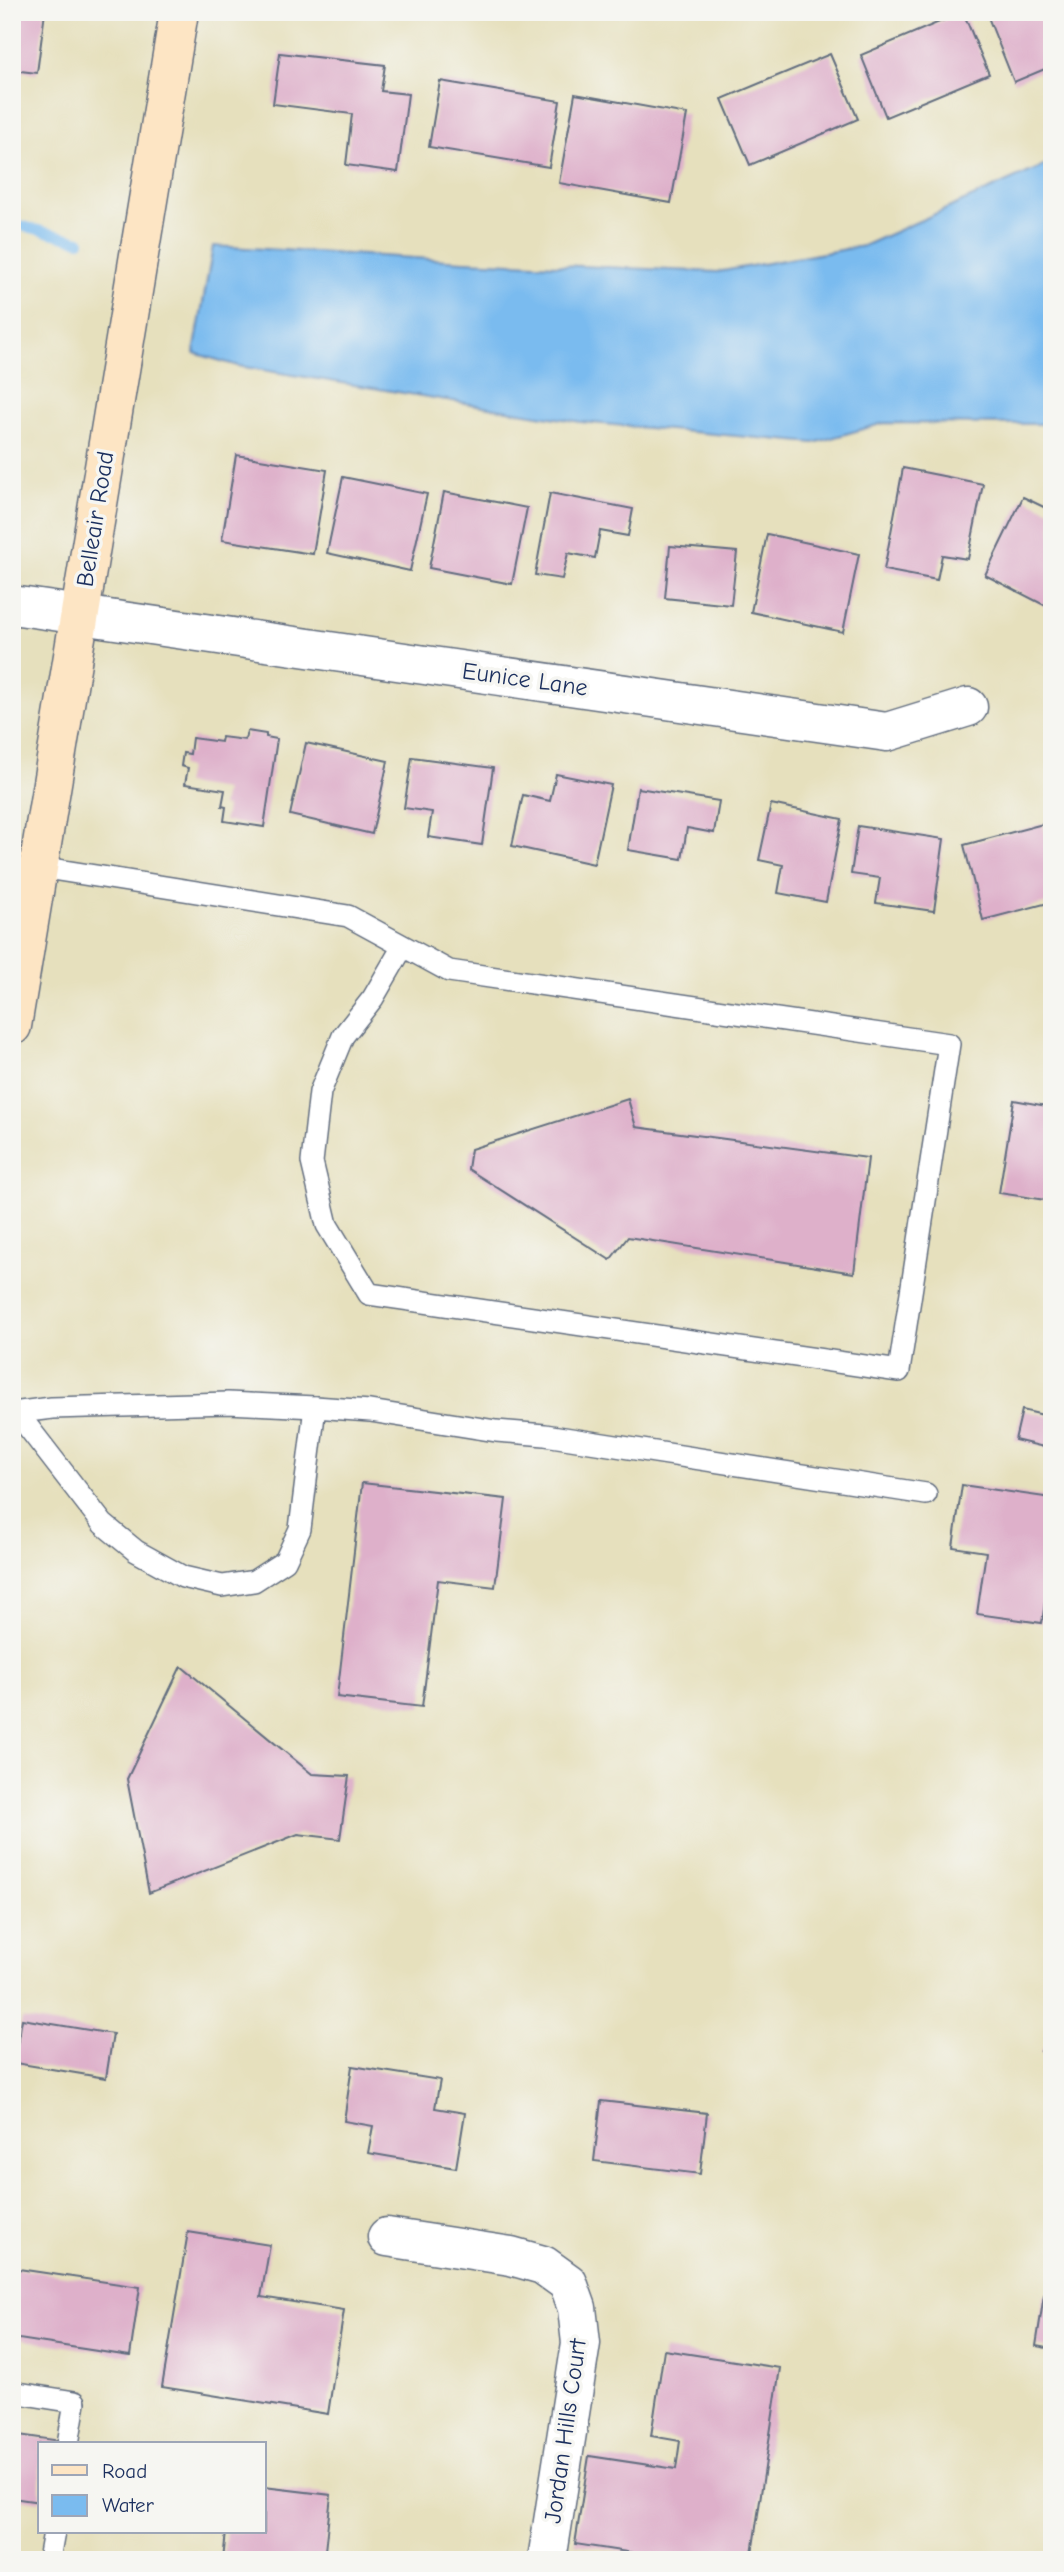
<svg xmlns="http://www.w3.org/2000/svg" width="1064" height="2572" viewBox="0 0 1064 2572" font-family="'Comic Neue',sans-serif">
  <style>
    .water { fill: #7abbef; stroke: #4a75a6; stroke-width: 2 }
    .lines { fill: none; stroke-linecap: round; stroke-linejoin: round }
    .stream { stroke: #7abbef; stroke-width: 10 }
    .building { fill: #deb0ca }
    .service-casing { stroke: #626d7f; stroke-width: 24 }
    .minor-casing { stroke: #626d7f; stroke-width: 41 }
    .secondary-casing { stroke: #626d7f; stroke-width: 41 }
    .service { stroke: #fff; stroke-width: 21 }
    .minor { stroke: #fff; stroke-width: 38 }
    .secondary { stroke: #fde5c4; stroke-width: 38 }
    .labels { text-anchor: middle; dominant-baseline: central; stroke-width: 7; stroke-linejoin: round; paint-order: stroke }
    .street-label { font-size: 24px; fill: #1b2f5e; stroke: #f6f6f2 }
  </style>
  <rect width="100%" height="100%" fill="#f6f6f2"/>
  <filter id="ink" filterUnits="userSpaceOnUse"><feTurbulence type="fractalNoise" baseFrequency=".0143" numOctaves="2"/><feDisplacementMap in="SourceGraphic" scale="14" xChannelSelector="R" yChannelSelector="G"/><feConvolveMatrix kernelMatrix="1 2 1 2 8 2 1 2 1" color-interpolation-filters="sRGB"/></filter>
  <filter id="wash" filterUnits="userSpaceOnUse"><feTurbulence type="fractalNoise" baseFrequency=".00686" numOctaves="4" result="noise"/><feDisplacementMap in="SourceGraphic" scale="28" xChannelSelector="R" yChannelSelector="G"/><feGaussianBlur stdDeviation="1.57" result="paint"/><feColorMatrix in="noise" values="0 0 0 0 0 0 0 0 0 0 0 0 0 0 0 0 0 1.4 0 .05"/><feComposite in="paint" operator="in"/></filter>
  <g filter="url(#wash)">
    <rect width="100%" height="100%" fill="#e6e0bd"/>
    <polygon class="water" points="1052,162 1052,424 884,423 814,443 581,422 238,366 194,353 213,246 464,261 717,272 863,246"/>
    <g class="lines">
      <polyline class="stream" points="12,223 80,241"/>
    </g>
    <g id="blocks">
      <g class="building">
        <polygon points="12,12 45,12 37,73 12,70"/>
        <polygon points="963,12 989,74 886,117 861,55"/>
        <polygon points="986,12 1052,12 1052,66 1014,82"/>
        <polygon points="280,53 385,65 381,91 408,94 398,172 346,165 352,114 273,104"/>
        <polygon points="830,54 858,119 750,165 722,99"/>
        <polygon points="440,81 560,101 549,167 429,147"/>
        <polygon points="575,94 687,114 671,203 559,183"/>
        <polygon points="236,455 327,470 313,554 222,540"/>
        <polygon points="903,468 983,484 968,559 942,555 937,580 884,570"/>
        <polygon points="343,477 427,494 410,571 327,553"/>
        <polygon points="444,492 527,508 512,584 429,568"/>
        <polygon points="550,493 633,509 628,536 600,531 595,558 568,553 562,579 535,575"/>
        <polygon points="1023,497 1052,511 1052,609 985,575"/>
        <polygon points="767,534 859,554 843,632 751,612"/>
        <polygon points="670,546 737,552 731,605 665,598"/>
        <polygon points="247,731 266,734 266,737 277,739 264,827 224,821 226,807 222,806 225,790 185,784 188,768 181,766 183,753 190,754 192,738 221,742 222,737 245,740"/>
        <polygon points="306,743 388,761 372,834 290,815"/>
        <polygon points="412,757 493,768 482,845 428,837 432,812 404,808"/>
        <polygon points="556,774 611,785 594,864 512,846 523,795 550,801"/>
        <polygon points="638,788 719,801 714,833 687,828 682,859 628,850"/>
        <polygon points="771,804 842,819 826,902 778,893 783,865 759,860"/>
        <polygon points="1043,824 1052,858 1052,902 983,920 964,845"/>
        <polygon points="858,826 944,839 934,911 876,903 880,878 851,874"/>
        <polygon points="628,1099 636,1127 868,1158 854,1273 628,1237 610,1260 468,1169 471,1149"/>
        <polygon points="1014,1100 1052,1107 1052,1201 999,1193"/>
        <polygon points="1022,1410 1052,1417 1052,1449 1015,1440"/>
        <polygon points="362,1483 506,1499 495,1587 438,1580 422,1707 337,1697"/>
        <polygon points="962,1485 1052,1498 1052,1554 1042,1623 977,1614 986,1552 953,1547"/>
        <polygon points="181,1666 312,1774 349,1776 340,1839 298,1834 149,1893 127,1779"/>
        <polygon points="22,2019 113,2034 106,2078 15,2063"/>
        <polygon points="1052,2038 1052,2060 1041,2051"/>
        <polygon points="352,2066 440,2080 435,2108 465,2113 456,2168 368,2153 373,2126 344,2121"/>
        <polygon points="601,2101 707,2113 700,2174 594,2161"/>
        <polygon points="188,2232 270,2245 261,2297 344,2310 328,2414 162,2387"/>
        <polygon points="12,2268 140,2287 130,2356 12,2338"/>
        <polygon points="1044,2295 1052,2297 1052,2349 1036,2346"/>
        <polygon points="664,2350 780,2368 751,2560 679,2560 575,2544 589,2456 676,2469 680,2441 651,2436"/>
        <polygon points="12,2434 61,2441 61,2444 40,2444 40,2502 12,2498"/>
        <polygon points="264,2487 331,2495 324,2560 223,2560 226,2532 264,2532"/>
      </g>
    </g>
  </g>
  <g filter="url(#ink)">
    <use href="#blocks" fill-opacity="0" stroke="#626d7f" stroke-width="2"/>
    <g class="lines">
      <defs>
        <g id="service">
          <polyline points="39,867 348,916 449,971 949,1044 899,1371 369,1294 327,1225 312,1162 320,1092 343,1036 373,998 402,948"/>
          <polyline points="12,1413 52,1408 228,1403 315,1407 370,1411 496,1431 545,1435 926,1494"/>
          <polyline points="18,1414 103,1524 136,1551 183,1577 222,1586 254,1581 285,1561 300,1529 315,1407"/>
          <polyline points="12,2392 75,2402 68,2444"/>
          <polyline points="49,2560 54,2532"/>
        </g>
        <g id="minor">
          <polyline points="12,605 887,732 968,707"/>
          <polyline points="387,2237 511,2256 543,2265 568,2283 577,2308 581,2343 547,2560"/>
        </g>
        <polyline id="secondary" points="12,1026 179,12"/>
      </defs>
      <use href="#service" class="service-casing"/>
      <use href="#minor" class="minor-casing"/>
      <use href="#secondary" class="secondary-casing"/>
      <use href="#service" class="service"/>
      <use href="#minor" class="minor"/>
      <use href="#secondary" class="secondary"/>
    </g>
  </g>
  <g class="labels">
    <g class="street-label">
      <text transform="translate(95 519) rotate(-81)">Belleair Road</text>
      <text transform="translate(525 679) rotate(8)">Eunice Lane</text>
      <text transform="translate(565 2431) rotate(-82)">Jordan Hills Court</text>
    </g>
  </g>
  <rect width="1064" height="2572" fill="none" stroke="#f6f6f2" stroke-width="42"/>
  <rect x="38" y="2442" width="228" height="91" fill="#f6f6f2" stroke="#9ea6b7" stroke-width="2"/>
  <rect x="52" y="2465" width="35" height="10" fill="#fde5c4" stroke="#9ea6b7" stroke-width="2"/>
  <text x="102" y="2478" font-size="21" fill="#1b2f5e">Road</text>
  <rect x="52" y="2495" width="35" height="21" fill="#7abbef" stroke="#9ea6b7" stroke-width="2"/>
  <text x="102" y="2512" font-size="21" fill="#1b2f5e">Water</text>
</svg>
